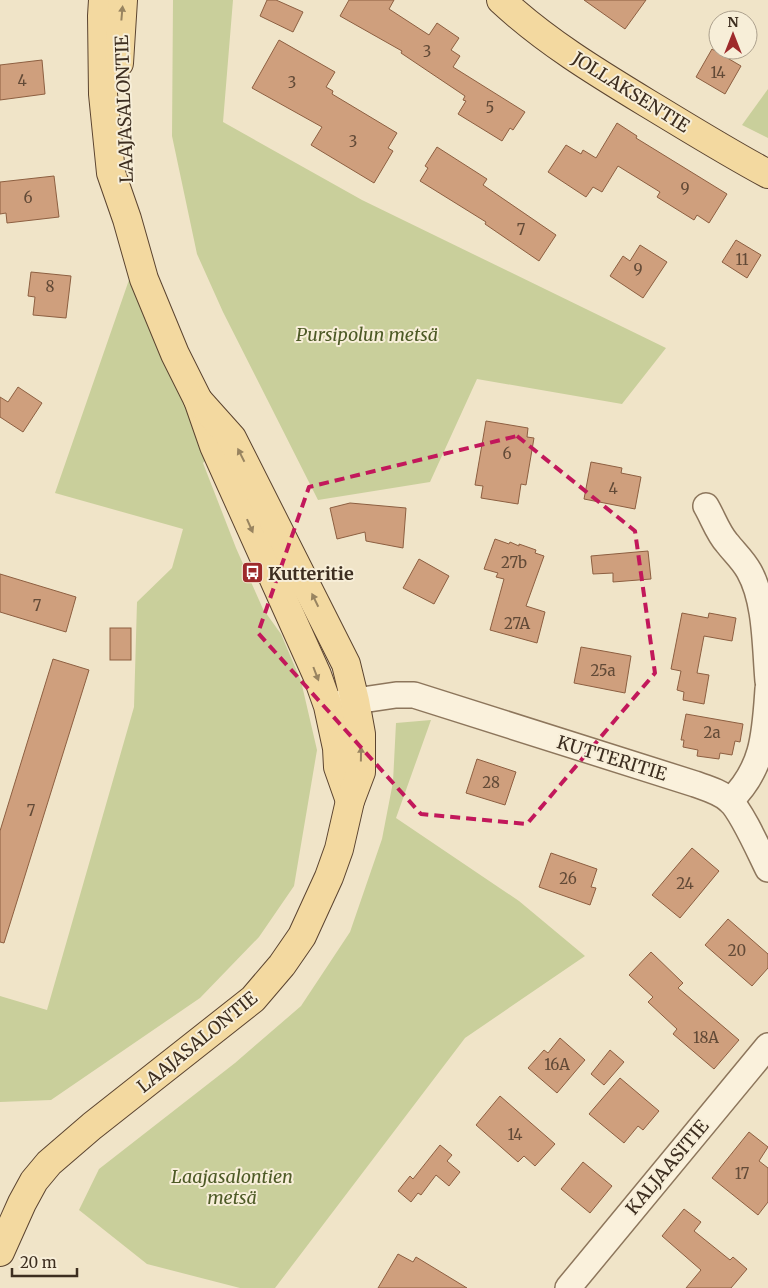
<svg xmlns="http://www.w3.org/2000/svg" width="768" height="1288" viewBox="0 0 768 1288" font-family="Merriweather,serif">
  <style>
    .green { fill: #c9cf9b }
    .building { fill: #cf9f7d; stroke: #8d5f41 }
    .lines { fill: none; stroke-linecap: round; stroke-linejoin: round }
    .minor-casing { stroke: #8d765c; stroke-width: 28 }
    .major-casing { stroke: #5b4430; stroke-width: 30 }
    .minor { stroke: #faf1dc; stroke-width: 25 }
    .major { stroke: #f3d9a0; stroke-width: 28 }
    .oneway { fill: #988460 }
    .marked { fill: none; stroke: #c2185b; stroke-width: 4; stroke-dasharray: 10 6; stroke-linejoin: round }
    .labels { text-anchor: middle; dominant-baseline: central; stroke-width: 4; stroke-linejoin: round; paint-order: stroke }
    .number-label { font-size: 15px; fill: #624a37 }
    .street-label { font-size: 18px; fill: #3d2e20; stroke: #f7eed8 }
    .park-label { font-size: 18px; font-style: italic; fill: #4d5a26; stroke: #f7eed8 }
    .poi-label { font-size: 18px; font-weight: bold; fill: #3d2e20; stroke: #f7eed8; text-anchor: start }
  </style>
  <rect width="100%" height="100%" fill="#f0e4c8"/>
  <g class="green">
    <polygon points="173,0 233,0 223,122 362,200 666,348 622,404 477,379 430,482 318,500 223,312 197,254 172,136"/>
    <polygon points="768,89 768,138 742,125"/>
    <polygon points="130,277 209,456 203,463 236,548 263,609 281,634 301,681 317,750 294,886 259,937 200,998 51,1100 0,1102 0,996 47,1010 134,707 137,602 172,568 183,529 55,493"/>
    <polygon points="431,720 396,818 519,901 585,956 465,1038 275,1288 240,1288 147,1264 79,1210 99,1169 235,1063 301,1006 350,932 382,839 393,782 396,723"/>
  </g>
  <g class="building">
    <polygon points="267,0 276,0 303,12 293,32 260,16"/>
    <polygon points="349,0 394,0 389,9 429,35 437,23 459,38 451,50 460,56 453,67 525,112 513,130 510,128 502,141 458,114 466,101 463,100 465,96 401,53 402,51 340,16"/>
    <polygon points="584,0 646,0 625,29"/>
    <polygon points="279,40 335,72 326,87 333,91 332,94 397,133 388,148 393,151 374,183 311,145 322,127 252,88"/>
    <polygon points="712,49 741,66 725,94 696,77"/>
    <polygon points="42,60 45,94 0,100 0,65"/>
    <polygon points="617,123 637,136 636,138 727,194 709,223 697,215 694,220 657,197 660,192 618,166 602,192 593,187 586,197 548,172 566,145 581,154 583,150 596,158"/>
    <polygon points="437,147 487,179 483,185 556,235 539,261 485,224 486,222 420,181 428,168 425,166"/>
    <polygon points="54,176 59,217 7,223 6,213 0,214 0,182"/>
    <polygon points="736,240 761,255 747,278 722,262"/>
    <polygon points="640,245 667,262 643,298 610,276 623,256 630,261"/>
    <polygon points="31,272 71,276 66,318 33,315 35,297 28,296"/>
    <polygon points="18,387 42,403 23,432 0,417 0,397 8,402"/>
    <polygon points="486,421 528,428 527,437 534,438 526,485 521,484 518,504 481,498 483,486 475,485"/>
    <polygon points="591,462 622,468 621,473 641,477 635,509 584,499"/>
    <polygon points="350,503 406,508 403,548 366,541 365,532 337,539 330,508"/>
    <polygon points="495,539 509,544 510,542 519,546 519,544 536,550 535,553 544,556 526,606 545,612 537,643 490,630 504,579 496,577 498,573 484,569"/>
    <polygon points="648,551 651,579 613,582 613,573 593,574 591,556"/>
    <polygon points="419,559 449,576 434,604 403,588"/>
    <polygon points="0,574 76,597 66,632 0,612"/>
    <polygon points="682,613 708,618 709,613 736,618 732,641 704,636 697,673 709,675 704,704 683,700 684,692 677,690 681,671 671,669"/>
    <rect x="110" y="628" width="21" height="32"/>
    <polygon points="581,647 631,656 625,693 574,683"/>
    <polygon points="53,659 89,670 4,943 0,942 0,831"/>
    <polygon points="686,714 743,724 740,742 735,741 732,755 720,753 719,759 697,756 698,750 683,747 684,740 681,740"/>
    <polygon points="477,759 516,772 505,805 466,793"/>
    <polygon points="692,848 719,871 680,918 652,895"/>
    <polygon points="551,853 597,869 591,887 596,888 590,905 539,887"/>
    <polygon points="728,919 768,954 768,968 752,986 705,945"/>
    <polygon points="651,952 683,983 678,988 739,1040 714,1069 673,1034 677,1029 648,1002 653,997 629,975"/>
    <polygon points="560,1038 585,1060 557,1093 528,1068 544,1050 548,1053"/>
    <polygon points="610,1050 624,1062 604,1085 591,1074"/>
    <polygon points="620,1078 659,1111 643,1130 638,1126 624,1143 589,1114"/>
    <polygon points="500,1096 555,1144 535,1166 524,1156 518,1162 476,1125"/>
    <polygon points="749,1132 768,1147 759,1161 768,1168 768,1202 758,1215 712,1178"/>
    <polygon points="440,1145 452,1155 447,1161 460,1172 449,1186 436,1175 421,1195 418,1193 411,1202 398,1191 410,1176 413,1179"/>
    <polygon points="583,1162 612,1186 590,1213 561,1189"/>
    <polygon points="684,1209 701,1222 694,1231 730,1260 733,1257 747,1269 731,1288 686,1288 701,1270 662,1236"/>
    <polygon points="398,1254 413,1262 416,1257 467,1288 378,1288"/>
  </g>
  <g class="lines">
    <defs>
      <g id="minor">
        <path d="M706,506C713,518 718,533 727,543C734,552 743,560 749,571C766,601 765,647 768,681"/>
        <path d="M335,704L396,695H414L695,784C706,788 721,792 730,801C742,812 760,853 768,869"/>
        <path d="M730,801C764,768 765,733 768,689"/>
        <polyline points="568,1288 768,1046"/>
      </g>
      <g id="major">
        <polyline points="103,0 102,16 103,94 111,173 127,219 144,279 175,354 198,400 214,446 317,675 328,706 337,748 338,767 350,801"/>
        <path d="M501,0C545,41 596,72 647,103C687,127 727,152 768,174"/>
        <polyline points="119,63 123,0"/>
        <polyline points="0,1252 22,1203 34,1181 49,1163 92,1126 253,999 282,965 302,936 329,877 339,849 350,801 361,772 361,734 355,701 346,664 232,438 198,400"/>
      </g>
    </defs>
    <use href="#minor" class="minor-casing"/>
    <use href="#major" class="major-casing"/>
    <use href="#minor" class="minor"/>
    <use href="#major" class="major"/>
  </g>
  <defs><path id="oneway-solid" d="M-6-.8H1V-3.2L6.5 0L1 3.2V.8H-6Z" transform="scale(1.25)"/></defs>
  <g class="oneway">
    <use href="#oneway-solid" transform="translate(122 13) rotate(-85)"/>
    <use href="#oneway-solid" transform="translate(241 455) rotate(-117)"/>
    <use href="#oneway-solid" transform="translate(250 526) rotate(66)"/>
    <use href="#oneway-solid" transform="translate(315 600) rotate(-116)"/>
    <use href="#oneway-solid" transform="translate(316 674) rotate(69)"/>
    <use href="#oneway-solid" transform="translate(361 754) rotate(-89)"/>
  </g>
  <path class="marked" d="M517,436L635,531L655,673L527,824L421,814L258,633L309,487Z"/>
  <defs>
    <symbol id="bus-square" viewBox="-11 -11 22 22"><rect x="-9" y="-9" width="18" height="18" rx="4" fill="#9e2a2b" stroke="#f7eed8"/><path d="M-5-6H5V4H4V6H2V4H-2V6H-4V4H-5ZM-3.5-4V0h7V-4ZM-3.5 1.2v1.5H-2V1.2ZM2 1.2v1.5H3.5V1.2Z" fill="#fff"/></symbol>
  </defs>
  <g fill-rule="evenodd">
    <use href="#bus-square" x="240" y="560" width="25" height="25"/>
  </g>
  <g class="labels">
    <g class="number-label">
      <text x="427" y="51">3</text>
      <text x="718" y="72">14</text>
      <text x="22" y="80">4</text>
      <text x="292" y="82">3</text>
      <text x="490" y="107">5</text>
      <text x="353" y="141">3</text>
      <text x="685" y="188">9</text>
      <text x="28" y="197">6</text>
      <text x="521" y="229">7</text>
      <text x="742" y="259">11</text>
      <text x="638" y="269">9</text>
      <text x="50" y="286">8</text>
      <text x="507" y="453">6</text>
      <text x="613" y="488">4</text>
      <text x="514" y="562">27b</text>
      <text x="37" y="605">7</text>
      <text x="517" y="623">27A</text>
      <text x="603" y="670">25a</text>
      <text x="712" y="732">2a</text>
      <text x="491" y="782">28</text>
      <text x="31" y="810">7</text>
      <text x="568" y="878">26</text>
      <text x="685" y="883">24</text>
      <text x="737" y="950">20</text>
      <text x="706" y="1037">18A</text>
      <text x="557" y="1064">16A</text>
      <text x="515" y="1134">14</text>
      <text x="742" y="1173">17</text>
    </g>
    <g class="street-label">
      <text transform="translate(631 92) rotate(32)">JOLLAKSENTIE</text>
      <text transform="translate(124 109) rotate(-92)">LAAJASALONTIE</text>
      <text transform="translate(612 758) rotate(17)">KUTTERITIE</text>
      <text transform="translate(197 1042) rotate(-39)">LAAJASALONTIE</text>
      <text transform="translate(667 1167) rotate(-50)">KALJAASITIE</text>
    </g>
    <g class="park-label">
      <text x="367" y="334">Pursipolun metsä</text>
      <text x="232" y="1176">Laajasalontien<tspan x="232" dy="21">metsä</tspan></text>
    </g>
    <g class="poi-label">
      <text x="268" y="573">Kutteritie</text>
    </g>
  </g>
  <g transform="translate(733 35)"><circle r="24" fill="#f7eed8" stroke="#ada18e"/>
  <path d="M0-4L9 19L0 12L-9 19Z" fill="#9e2a2b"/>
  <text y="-8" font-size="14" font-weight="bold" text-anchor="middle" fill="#3d2e20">N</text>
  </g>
  <path d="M12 1268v8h65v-8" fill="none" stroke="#3d2e20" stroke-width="2.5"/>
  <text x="20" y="1268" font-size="15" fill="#3d2e20" stroke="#f7eed8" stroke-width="4" paint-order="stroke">20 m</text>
</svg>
